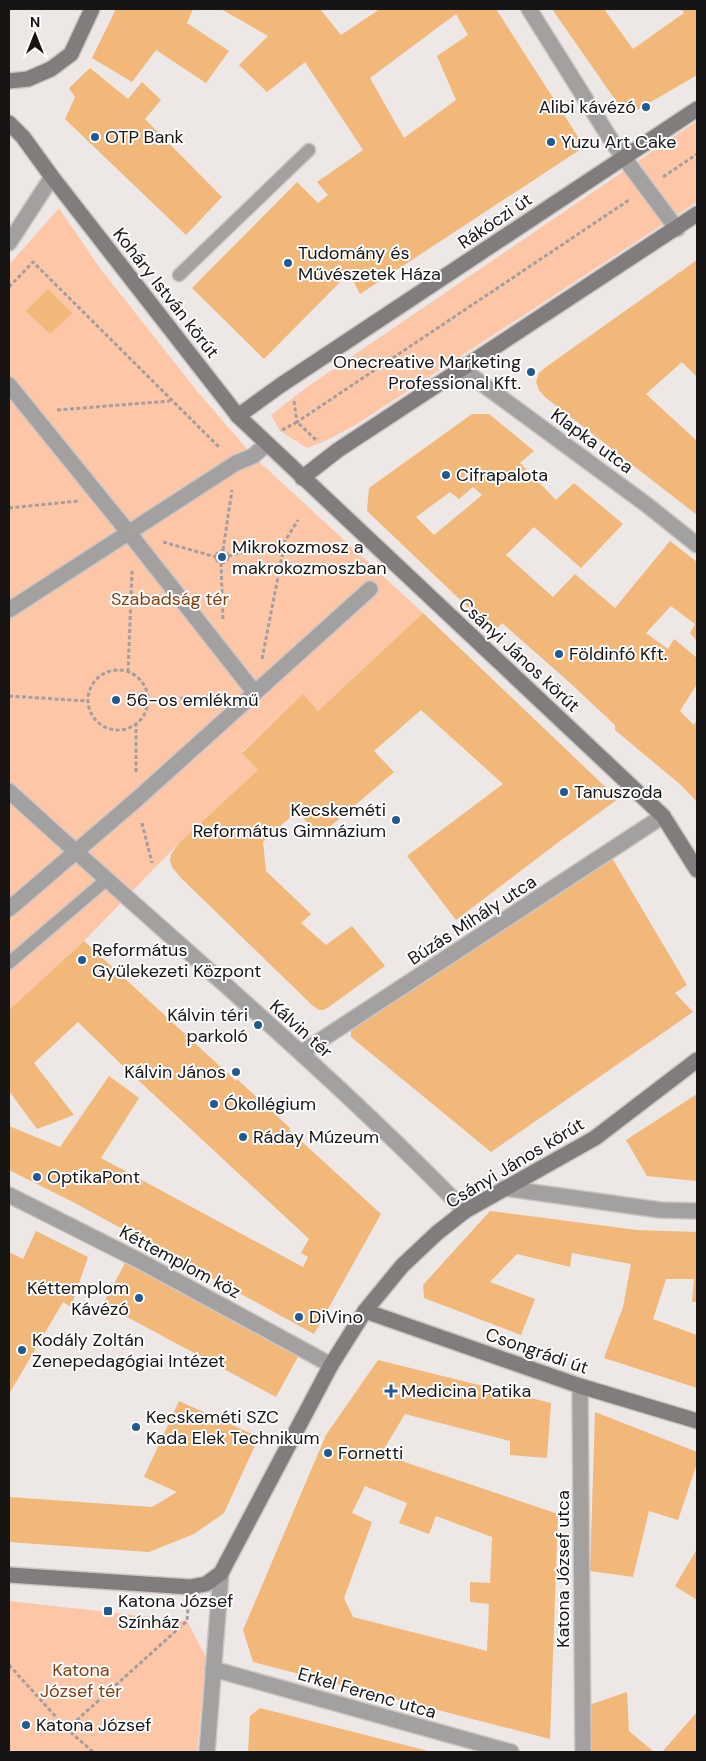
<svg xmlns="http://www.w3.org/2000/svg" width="706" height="1761" viewBox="0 0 706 1761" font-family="'DM Sans',sans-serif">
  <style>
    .green { fill: #fdc6a7 }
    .building { fill: #f1b879; fill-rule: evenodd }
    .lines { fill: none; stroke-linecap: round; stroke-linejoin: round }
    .lane-casing { stroke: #cbc5c4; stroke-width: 15 }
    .street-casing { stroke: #cbc5c4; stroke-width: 18 }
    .secondary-casing { stroke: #cbc5c4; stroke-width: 18 }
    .path { stroke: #a49f9e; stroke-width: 3; stroke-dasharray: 4 2.5; stroke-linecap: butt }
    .lane { stroke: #a3a0a0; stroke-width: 12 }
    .street { stroke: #a3a0a0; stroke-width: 15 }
    .secondary { stroke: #817d7d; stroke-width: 15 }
    .poi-dot { fill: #205a91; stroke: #fff; stroke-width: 2 }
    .labels { text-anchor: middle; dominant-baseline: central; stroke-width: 4; stroke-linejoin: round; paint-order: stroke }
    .poi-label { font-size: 18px; fill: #171514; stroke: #fff; text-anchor: start }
    .street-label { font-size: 18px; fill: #171514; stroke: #fff }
    .park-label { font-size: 18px; fill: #824013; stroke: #fff }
  </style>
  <rect width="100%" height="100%" fill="#ede7e5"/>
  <g class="green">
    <polygon points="697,121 697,202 354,426 325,441 307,448 280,431 271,415 307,387"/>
    <polygon points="59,208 99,267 197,391 253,456 423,613 318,711 303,695 242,752 258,770 180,842 84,941 9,1010 9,265"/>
    <polygon points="9,1601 187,1621 206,1657 197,1752 9,1752"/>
  </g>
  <g class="building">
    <polygon points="116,9 193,9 187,23 229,51 206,83 156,50 132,82 92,58"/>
    <path d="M221,9H320L341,35L380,9H496L580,140L581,149L360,294L349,273L264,359L192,288L297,182L318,203L328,195L317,182L363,150L305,62L267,92L239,65L268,36ZM456,14L468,35L437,56L456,100L404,138L370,78Z"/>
    <polygon points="552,9 604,9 633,49 684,13 681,9 697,9 697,75 632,113 627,114 623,111"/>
    <polygon points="90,68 128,99 142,82 161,100 145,119 222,197 186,235 65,119 75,97 69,88"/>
    <polygon points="697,260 697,377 682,362 646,394 697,441 697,515 545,397 539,390 536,382 539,373 546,367"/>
    <polygon points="48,289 72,313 50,334 26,311"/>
    <path d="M472,414H489L534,451L520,463L556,500L574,483L623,524L581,568L534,527L506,555L553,597L575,574L615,608L670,541L697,562V641L690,633L695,624L671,606L646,633L668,649L674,639L697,658V684L680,711L694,725L697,720V802L681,785L615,730V725L569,682L502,623L494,632L367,511L369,488ZM473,487L482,495L434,535L416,517L450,492L459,499Z"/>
    <polygon points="423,613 618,799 560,841 456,920 407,856 503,784 421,710 374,751 394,772 319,836 297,811 263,842 266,871 311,914 301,923 326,945 352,926 385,966 329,1007 323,1010 319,1010 312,1005 180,877 172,867 170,860 171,854 180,842 258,770 242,753 303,694 318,711"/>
    <polygon points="612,858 687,985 675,993 693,1012 491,1152 351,1037 351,1030"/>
    <polygon points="84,941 236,1081 237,1079 290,1128 289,1130 381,1214 314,1334 75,1203 9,1170 9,1126 60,1147 109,1076 139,1098 101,1158 303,1267 308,1257 301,1253 309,1239 123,1066 78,1022 34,1063 74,1115 37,1129 9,1091 9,1010"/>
    <polygon points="697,1094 697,1181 647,1176 626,1140"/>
    <polygon points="490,1211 637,1230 697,1232 697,1302 692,1302 694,1279 666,1279 653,1319 697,1335 697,1388 604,1358 623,1307 631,1264 572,1253 570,1267 517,1254 490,1282 535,1299 521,1335 424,1298 423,1285"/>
    <polygon points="36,1231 88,1257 71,1307 63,1302 9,1394 9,1252 23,1259"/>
    <polygon points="125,1263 299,1355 276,1397 103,1304"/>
    <path d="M378,1360L551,1403L547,1458L510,1455V1441L405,1414L381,1454L558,1514L550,1739L253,1662L243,1630L326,1435ZM365,1486L407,1503L399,1523L429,1534L436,1516L492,1537L490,1583L470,1582V1602L489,1604L487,1651L353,1617L344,1598L372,1522L352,1513Z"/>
    <polygon points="179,1401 259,1437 224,1513 194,1534 149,1552 9,1542 9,1497 152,1507 177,1492 144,1477"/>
    <polygon points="595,1412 697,1452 697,1463 678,1520 649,1511 633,1577 590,1571"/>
    <polygon points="697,1549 697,1600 675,1586"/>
    <polygon points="627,1692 629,1731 654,1752 586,1752 586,1706"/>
    <polygon points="260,1708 432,1752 248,1752 250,1716"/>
    <polygon points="697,1712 697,1752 662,1752"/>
  </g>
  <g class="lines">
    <defs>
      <g id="lane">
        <polyline points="179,275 309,150"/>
        <polyline points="9,963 106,880"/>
      </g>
      <g id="street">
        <polyline points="529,9 613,143 677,229"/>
        <polyline points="9,243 52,177"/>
        <polyline points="462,369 647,505 697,545"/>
        <polyline points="9,385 129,533 255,693"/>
        <polyline points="9,610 236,463 253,456 267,444"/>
        <path d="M9,791C161,931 321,1063 465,1211"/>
        <polyline points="9,909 136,800 370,589"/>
        <polyline points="301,1053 663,816"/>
        <polyline points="504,1188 660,1210 697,1211"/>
        <polyline points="9,1195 140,1261 331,1365"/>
        <polyline points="580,1386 583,1752"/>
        <polyline points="213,1669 511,1752"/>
        <polyline points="207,1752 221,1573"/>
      </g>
      <g id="secondary">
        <polyline points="9,81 28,79 51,69 71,54 92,9"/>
        <polyline points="9,123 23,137 52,177 238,416 663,816 697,870"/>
        <polyline points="238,416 281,385 697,109"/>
        <polyline points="302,478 338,450 697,214"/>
        <polyline points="365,1311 580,1386 697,1421"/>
        <polyline points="9,1575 190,1587 206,1584 221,1573 331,1365 365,1311 402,1266 437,1233 465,1211 595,1138 697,1060"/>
      </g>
    </defs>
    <use href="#lane" class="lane-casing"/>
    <use href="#street" class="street-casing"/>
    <use href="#secondary" class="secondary-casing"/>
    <g class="path">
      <polyline points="663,177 697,154"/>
      <polyline points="9,287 33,262 220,448"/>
      <polyline points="294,401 297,422 629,200"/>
      <polyline points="57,410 170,401"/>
      <polyline points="282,430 297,422 316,440 318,438"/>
      <polyline points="9,508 78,501"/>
      <polyline points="163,542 216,557"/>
      <polyline points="223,550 232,490"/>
      <circle cx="222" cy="557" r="6"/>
      <polyline points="228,556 285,541"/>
      <polyline points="221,563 223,620"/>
      <polyline points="262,659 285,541 298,520"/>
      <circle cx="118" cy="700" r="30"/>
      <polyline points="128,672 132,571"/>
      <polyline points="9,696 87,701"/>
      <polyline points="148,700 219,696"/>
      <polyline points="136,772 136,724"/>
      <polyline points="142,823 152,863"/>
      <polyline points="9,1665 67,1729 93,1752"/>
      <polyline points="67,1729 187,1621 188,1608"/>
    </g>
    <use href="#lane" class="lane"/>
    <use href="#street" class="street"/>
    <use href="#secondary" class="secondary"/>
  </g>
  <g class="poi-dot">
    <circle cx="646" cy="107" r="5"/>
    <circle cx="95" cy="137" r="5"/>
    <circle cx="551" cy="142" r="5"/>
    <circle cx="288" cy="263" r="5"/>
    <circle cx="531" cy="372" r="5"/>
    <circle cx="446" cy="475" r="5"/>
    <circle cx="222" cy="557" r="5"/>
    <circle cx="559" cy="654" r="5"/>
    <circle cx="116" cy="700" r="5"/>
    <circle cx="564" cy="792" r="5"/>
    <circle cx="396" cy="820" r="5"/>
    <circle cx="82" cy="960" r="5"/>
    <circle cx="258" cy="1025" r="5"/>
    <circle cx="236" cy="1072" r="5"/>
    <circle cx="214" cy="1104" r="5"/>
    <circle cx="243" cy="1137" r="5"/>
    <circle cx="37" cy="1177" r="5"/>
    <circle cx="139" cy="1298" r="5"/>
    <circle cx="299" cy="1317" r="5"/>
    <circle cx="22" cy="1350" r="5"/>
    <path d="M388.5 1383.5h5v5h5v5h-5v5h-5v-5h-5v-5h5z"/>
    <circle cx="136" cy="1427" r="5"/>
    <circle cx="328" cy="1453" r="5"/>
    <rect x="103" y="1606" width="10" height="10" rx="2.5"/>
    <circle cx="26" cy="1725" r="5"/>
  </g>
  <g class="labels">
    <g class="poi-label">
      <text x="636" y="107" text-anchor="end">Alibi kávézó</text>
      <text x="105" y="137">OTP Bank</text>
      <text x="561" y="142">Yuzu Art Cake</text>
      <text x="298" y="253">Tudomány és<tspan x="298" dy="21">Művészetek Háza</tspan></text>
      <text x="521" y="362" text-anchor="end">Onecreative Marketing<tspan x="521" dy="21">Professional Kft.</tspan></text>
      <text x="456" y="475">Cifrapalota</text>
      <text x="232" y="547">Mikrokozmosz a<tspan x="232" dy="21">makrokozmoszban</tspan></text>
      <text x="569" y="654">Földinfó Kft.</text>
      <text x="126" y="700">56-os emlékmű</text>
      <text x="574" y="792">Tanuszoda</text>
      <text x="386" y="810" text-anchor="end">Kecskeméti<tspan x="386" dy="21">Református Gimnázium</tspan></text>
      <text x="92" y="950">Református<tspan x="92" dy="21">Gyülekezeti Központ</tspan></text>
      <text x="248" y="1015" text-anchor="end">Kálvin téri<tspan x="248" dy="21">parkoló</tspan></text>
      <text x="226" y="1072" text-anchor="end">Kálvin János</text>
      <text x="224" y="1104">Ókollégium</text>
      <text x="253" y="1137">Ráday Múzeum</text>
      <text x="47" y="1177">OptikaPont</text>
      <text x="129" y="1288" text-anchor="end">Kéttemplom<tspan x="129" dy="21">Kávézó</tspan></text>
      <text x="309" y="1317">DiVino</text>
      <text x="32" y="1340">Kodály Zoltán<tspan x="32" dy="21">Zenepedagógiai Intézet</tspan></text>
      <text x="401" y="1391">Medicina Patika</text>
      <text x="146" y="1417">Kecskeméti SZC<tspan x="146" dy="21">Kada Elek Technikum</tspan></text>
      <text x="338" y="1453">Fornetti</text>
      <text x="118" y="1601">Katona József<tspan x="118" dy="21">Színház</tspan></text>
      <text x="36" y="1725">Katona József</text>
    </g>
    <g class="street-label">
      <text transform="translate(495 221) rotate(-34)">Rákóczi út</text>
      <text transform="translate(166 293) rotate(52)">Koháry István körút</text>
      <text transform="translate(592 441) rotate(36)">Klapka utca</text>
      <text transform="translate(519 655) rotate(43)">Csányi János körút</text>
      <text transform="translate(472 920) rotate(-33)">Búzás Mihály utca</text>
      <text transform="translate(301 1029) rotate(42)">Kálvin tér</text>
      <text transform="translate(515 1163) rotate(-31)">Csányi János körút</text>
      <text transform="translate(180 1262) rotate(28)">Kéttemplom köz</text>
      <text transform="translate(537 1351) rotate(19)">Csongrádi út</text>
      <text transform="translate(563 1569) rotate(-90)">Katona József utca</text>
      <text transform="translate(367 1693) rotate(16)">Erkel Ferenc utca</text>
    </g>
    <g class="park-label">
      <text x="170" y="599">Szabadság tér</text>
      <text x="81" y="1670">Katona<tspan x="81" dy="21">József tér</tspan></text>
    </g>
  </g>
  <rect width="706" height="1761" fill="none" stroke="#171514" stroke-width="20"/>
  <g transform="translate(35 35)" stroke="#ffffff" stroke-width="4" paint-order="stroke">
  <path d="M0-4L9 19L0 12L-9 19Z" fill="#171514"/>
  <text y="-8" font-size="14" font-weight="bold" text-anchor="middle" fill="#171514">N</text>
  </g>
</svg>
